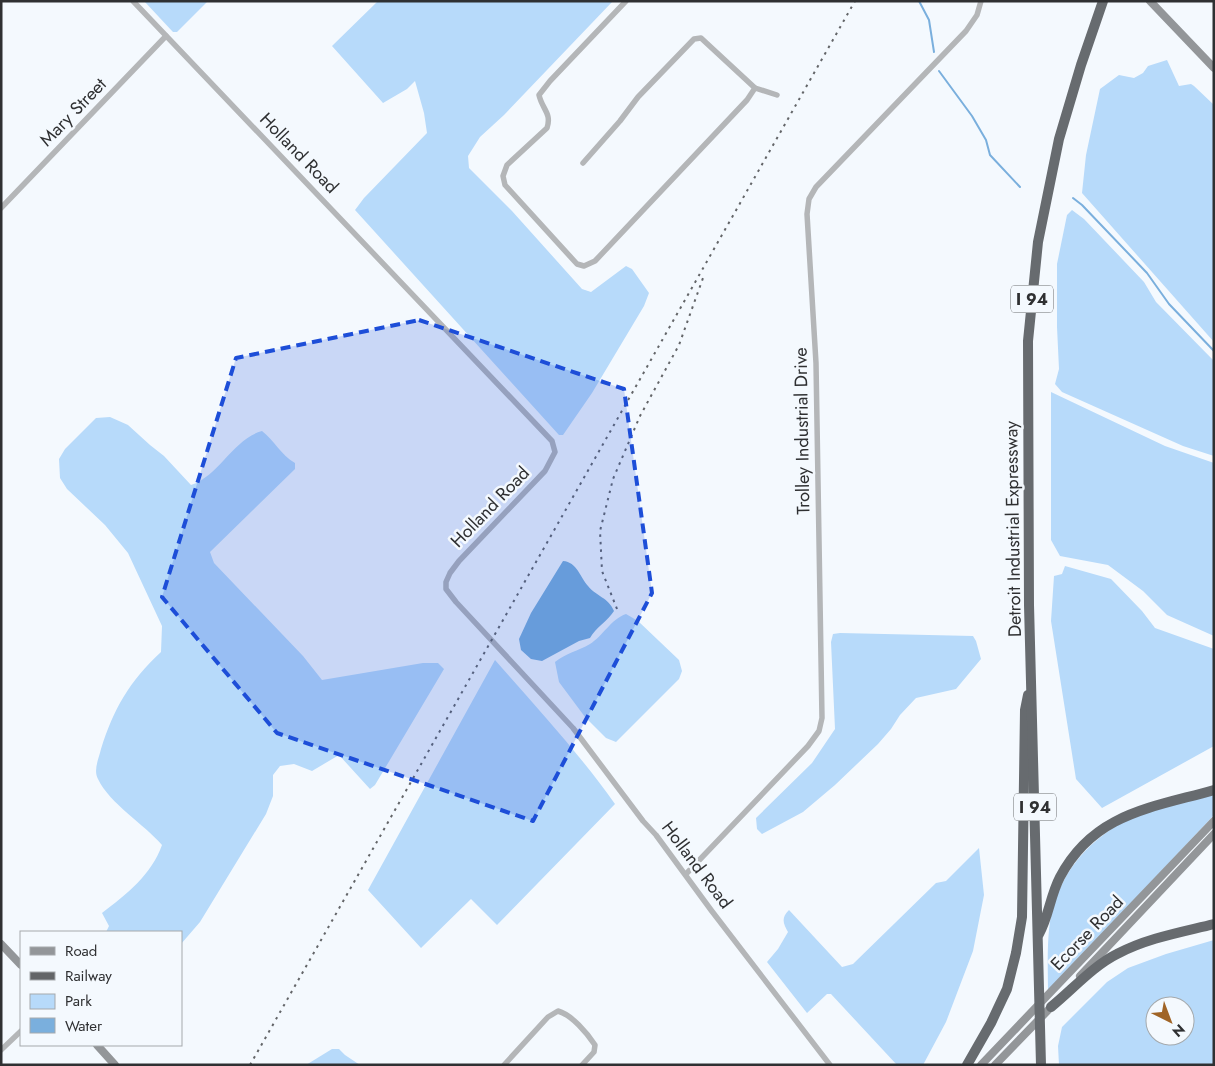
<svg xmlns="http://www.w3.org/2000/svg" width="1215" height="1066" viewBox="0 0 1215 1066" font-family="Jost,sans-serif">
  <style>
    .green { fill: #b7dafa; fill-rule: evenodd }
    .water { fill: #7aafdd }
    .lines { fill: none; stroke-linecap: round; stroke-linejoin: round }
    .stream { stroke: #7aafdd; stroke-width: 2 }
    .street { stroke: #b4b6b8; stroke-width: 5.5 }
    .secondary { stroke: #939699; stroke-width: 8 }
    .highway { stroke: #676b6f; stroke-width: 10 }
    .rail { stroke: #636568; stroke-width: 2; stroke-dasharray: 2.5 5; stroke-linecap: butt }
    .marked { fill: #1d4ed8; fill-opacity: 0.2; stroke: #1d4ed8; stroke-width: 4; stroke-dasharray: 10 6; stroke-linejoin: round }
    .labels { text-anchor: middle; dominant-baseline: central; stroke-width: 5; stroke-linejoin: round; paint-order: stroke }
    .shield { fill: #f4f9fe; stroke: #6a6c6f; stroke-width: 1 }
    .shield-label { font-size: 16px; font-weight: bold; fill: #2f3032 }
    .street-label { font-size: 18px; fill: #2f3032; stroke: #f4f9fe }
  </style>
  <rect width="100%" height="100%" fill="#f4f9fe"/>
  <g class="green">
    <polygon points="144,1 208,1 177,32 173,32"/>
    <polygon points="378,1 613,1 504,115 480,137 468,156 469,168 512,211 582,289 591,292 626,266 632,269 649,293 644,306 592,393 563,435 559,435 355,210 364,198 427,133 424,113 415,81 407,89 383,103 332,46"/>
    <polygon points="1167,60 1179,86 1191,84 1194,86 1214,105 1214,342 1082,193 1086,155 1100,89 1119,75 1134,78 1143,73 1148,66"/>
    <polygon points="1072,210 1084,219 1144,282 1156,302 1214,361 1214,456 1183,446 1062,392 1055,384 1059,369 1057,327 1057,264 1067,215"/>
    <polygon points="1051,392 1165,446 1214,463 1214,636 1167,615 1143,591 1108,565 1060,556 1051,540"/>
    <path d="M110,417L128,425L150,445L164,456L191,485C220,475 233,439 262,431C274,440 281,455 295,463V469L210,552L214,563L303,656L322,680L423,663H438L444,669L375,785L370,789L339,755L312,771L294,764L280,766L273,775V796L266,814L200,922L181,944V932H106L109,926L102,913C126,895 152,874 162,845C144,824 110,804 98,779C93,770 99,758 101,749C114,708 129,682 161,652L162,626L128,553L105,525L67,489L60,478L59,459L65,449L96,418Z"/>
    <polygon points="1065,566 1111,579 1142,611 1155,628 1214,649 1214,746 1102,808 1076,779 1051,621 1054,576 1062,574"/>
    <path d="M626,614L638,621L679,660L682,671L679,679L616,742L606,738L585,717L559,682L555,662C566,653 578,651 590,644C603,636 611,619 626,614Z"/>
    <polygon points="840,633 973,636 976,641 981,659 956,689 916,698 900,715 891,729 878,744 835,785 803,812 762,834 757,829 756,818 812,763 835,729 831,642 833,634"/>
    <path d="M495,660C536,707 579,753 615,804L497,925L471,899L421,948L368,890Z"/>
    <path d="M1214,794V815L1048,991C1048,971 1047,950 1049,930C1054,876 1091,834 1140,814C1163,805 1190,801 1214,794Z"/>
    <path d="M979,848L984,895L973,951L946,1022L923,1065H897L831,994H827L807,1013L767,962L778,949L788,932C783,923 781,918 789,910L842,967L853,964L936,883L946,881Z"/>
    <path d="M1214,940V1065H1059L1058,1046L1062,1027L1107,982L1128,968L1166,954ZM1155,1006H1185V1036H1155Z"/>
    <polygon points="332,1049 339,1049 345,1055 360,1065 306,1065"/>
  </g>
  <path class="water" d="M563,561C577,562 580,577 588,586C597,597 608,597 614,611C607,622 596,627 590,638L579,641L542,661L531,659L521,650L519,639L531,613Z"/>
  <g class="lines">
    <g class="stream">
      <polyline points="919,1 929,20 934,52"/>
      <polyline points="939,71 972,116 986,140 990,155 1020,187"/>
      <polyline points="1073,198 1082,205 1147,273 1169,304 1214,351"/>
    </g>
    <g class="street">
      <polyline points="133,1 552,441 555,452 545,471 459,561 450,573 446,582 446,589 456,602 573,728 643,821 656,835 711,910 830,1065"/>
      <path d="M626,1L550,81L539,95C542,109 552,113 547,128L507,165L503,176L505,185L577,264L584,266L595,261L747,100L755,88L777,95"/>
      <polyline points="583,163 620,121 638,97 694,39 701,38 755,88"/>
      <polyline points="1,208 166,36"/>
      <polyline points="686,874 808,746 819,731 822,718 816,363 807,214 809,199 816,187 966,31 977,15 981,1"/>
      <polyline points="1,1050 21,1031"/>
      <path d="M504,1065L548,1017L558,1011C572,1015 587,1033 595,1045L594,1052L582,1065"/>
    </g>
    <g class="secondary">
      <polyline points="1150,1 1214,68"/>
      <polyline points="1,944 21,965"/>
      <polyline points="1080,976 1214,834"/>
      <polyline points="97,1045 115,1065"/>
      <polyline points="981,1065 1214,821"/>
      <polyline points="995,1065 1055,1003"/>
    </g>
    <g class="highway">
      <path d="M1039,934C1049,916 1050,896 1060,877C1094,813 1151,808 1214,790"/>
      <path d="M1051,1007C1072,990 1093,966 1117,954C1147,938 1182,932 1214,924"/>
      <polyline points="967,1065 991,1023 1007,989 1016,953 1022,917 1025,710 1028,695"/>
      <polyline points="1041,1065 1029,605 1028,341 1038,242 1059,139 1081,65 1103,1"/>
    </g>
    <g class="rail">
      <polyline points="617,609 602,571 600,531 613,479 640,416 679,345 703,278"/>
      <polyline points="250,1065 855,1"/>
    </g>
  </g>
  <path class="marked" d="M419,320L624,389L652,593L533,821L277,733L162,597L236,358Z"/>
  <g class="labels">
    <g class="shield">
      <rect x="1011" y="285.5" width="42" height="27" rx="4"/>
      <rect x="1014" y="793.5" width="42" height="27" rx="4"/>
    </g>
    <g class="shield-label">
      <text x="1032" y="299">I 94</text>
      <text x="1035" y="807">I 94</text>
    </g>
    <g class="street-label">
      <text transform="translate(73 112) rotate(-46)">Mary Street</text>
      <text transform="translate(299 153) rotate(46)">Holland Road</text>
      <text transform="translate(802 431) rotate(-91)">Trolley Industrial Drive</text>
      <text transform="translate(490 507) rotate(-46)">Holland Road</text>
      <text transform="translate(1013 529) rotate(-91)">Detroit Industrial Expressway</text>
      <text transform="translate(697 865) rotate(53)">Holland Road</text>
      <text transform="translate(1087 933) rotate(-46)">Ecorse Road</text>
    </g>
  </g>
  <rect width="1215" height="1066" fill="none" stroke="#2f3032" stroke-width="5"/>
  <rect x="20" y="931" width="162" height="115" fill="#f4f9fe" stroke="#a5a9ac"/>
  <rect x="30" y="947" width="25" height="8" fill="#939699" stroke="#a5a9ac"/>
  <text x="65" y="956" font-size="15" fill="#2f3032">Road</text>
  <rect x="30" y="972" width="25" height="8" fill="#636568" stroke="#a5a9ac"/>
  <text x="65" y="981" font-size="15" fill="#2f3032">Railway</text>
  <rect x="30" y="994" width="25" height="15" fill="#b7dafa" stroke="#a5a9ac"/>
  <text x="65" y="1006" font-size="15" fill="#2f3032">Park</text>
  <rect x="30" y="1018" width="25" height="15" fill="#7aafdd" stroke="#a5a9ac"/>
  <text x="65" y="1031" font-size="15" fill="#2f3032">Water</text>
  <g transform="translate(1170 1021) rotate(138)"><circle r="24" fill="#f4f9fe" stroke="#a5a9ac"/>
  <path d="M0-4L9 19L0 12L-9 19Z" fill="#a06426"/>
  <text y="-8" font-size="14" font-weight="bold" text-anchor="middle" fill="#2f3032">N</text>
  </g>
</svg>
